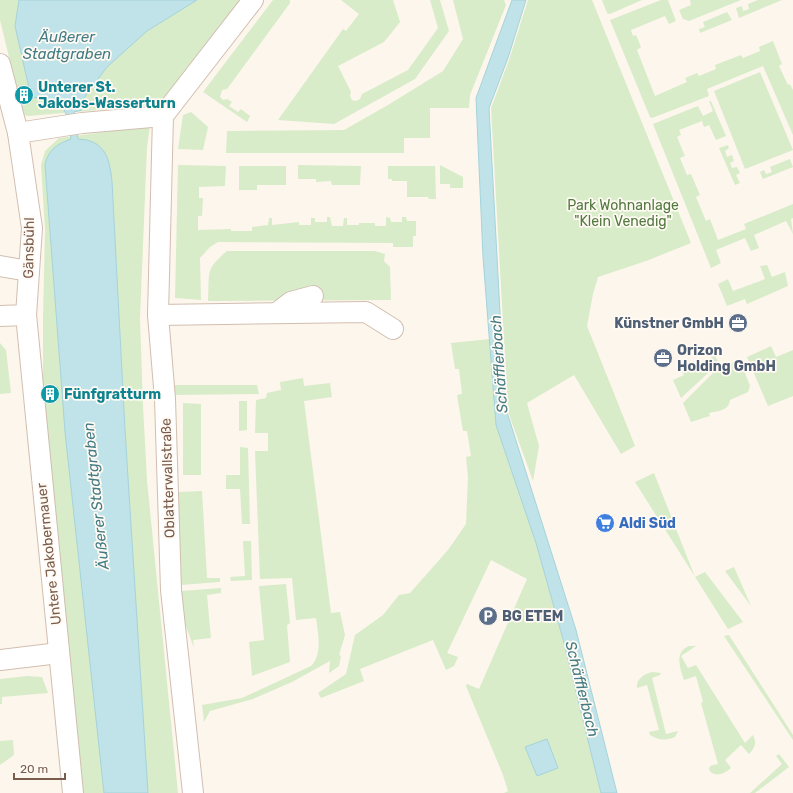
<svg xmlns="http://www.w3.org/2000/svg" width="793" height="793" viewBox="0 0 793 793" font-family="Rubik,sans-serif">
  <style>
    .green { fill: #d8ecc9 }
    .water { fill: #bfe3e8; stroke: #a5d3da }
    .lines { fill: none; stroke-linecap: round; stroke-linejoin: round }
    .street-casing { stroke: #d1beb0; stroke-width: 22 }
    .street { stroke: #fff; stroke-width: 20 }
    .labels { text-anchor: middle; dominant-baseline: central; stroke-width: 3.5; stroke-linejoin: round; paint-order: stroke }
    .culture-label { font-size: 14px; font-weight: bold; fill: #0d838f; stroke: #fffaf3; text-anchor: start }
    .park-label { font-size: 14px; fill: #537a41; stroke: #fffaf3 }
    .street-label { font-size: 14px; fill: #7a5c4d; stroke: #fffaf3 }
    .service-label { font-size: 14px; font-weight: bold; fill: #4e5e75; stroke: #fffaf3; text-anchor: start }
    .shop-label { font-size: 14px; font-weight: bold; fill: #366cbe; stroke: #fffaf3; text-anchor: start }
    .water-label { font-size: 15px; font-style: italic; fill: #437c86; stroke: #fffaf3 }
  </style>
  <rect width="100%" height="100%" fill="#fdf6ec"/>
  <g class="green">
    <polygon points="0,0 240,0 181,75 164,104 29,116 23,115 0,20"/>
    <polygon points="273,0 290,0 290,3 227,89 222,90 220,97 223,100 227,99 232,102 229,106 238,112 241,109 250,116 247,122 203,92"/>
    <polygon points="341,0 393,0 400,22 384,42 338,66 351,92 350,96 352,100 356,101 360,99 362,94 408,70 438,28 430,0 440,0 449,31 415,79 334,124 278,120 343,29 346,31 359,14"/>
    <polygon points="453,0 504,0 506,5 470,95 469,108 430,108 430,138 404,138 404,153 226,153 227,131 344,130 388,105 443,71 463,39"/>
    <polygon points="528,0 592,0 691,243 646,261 598,277 593,294 587,326 635,446 621,454 574,375 527,403 539,446 533,481 508,412 491,108 509,60"/>
    <polygon points="602,0 642,0 610,14 607,13"/>
    <polygon points="661,0 668,0 676,21 669,24 665,16 631,30 633,36 636,35 641,47 637,50 655,96 687,82 685,78 697,73 699,76 716,69 715,65 741,55 743,58 760,51 759,47 773,41 782,64 779,66 788,85 790,84 793,90 793,135 763,66 707,89 709,96 652,118 650,117 610,20"/>
    <polygon points="690,0 741,0 689,21 683,19 679,10 691,5"/>
    <polygon points="758,0 782,0 739,18 736,8 742,6 743,11 749,9 748,4"/>
    <polygon points="727,12 732,20 700,33 699,29 705,27 703,22"/>
    <polygon points="760,72 793,150 745,169 714,91"/>
    <polygon points="709,101 711,101 726,136 716,140 709,125 704,127 702,121 679,130 681,135 677,137 685,156 680,158 687,175 691,174 700,195 696,197 706,221 710,219 718,240 746,229 744,224 793,204 793,218 791,219 793,234 786,221 754,235 759,248 751,251 745,238 716,250 721,263 711,268 653,124 698,106 703,116 713,111"/>
    <polygon points="191,112 208,127 203,150 178,149 183,115"/>
    <polygon points="150,126 147,147 140,319 143,406 147,480 178,793 82,793 71,664 43,420 43,317 45,230 41,165 45,151 59,138"/>
    <polygon points="728,145 729,148 725,151 727,157 732,155 734,161 730,163 732,168 737,167 740,173 736,175 740,183 735,185 719,148"/>
    <polygon points="790,159 793,167 763,179 760,172 764,170 766,174 772,172 770,167"/>
    <polygon points="178,165 226,166 225,186 199,187 199,198 203,198 202,216 198,216 198,230 231,229 231,231 252,231 252,227 268,225 269,218 272,218 272,225 299,222 299,225 311,225 311,218 315,218 315,222 327,222 327,217 330,217 332,226 343,226 344,218 347,218 347,225 359,225 359,223 375,223 375,226 386,226 386,217 390,218 391,222 402,222 402,217 406,217 407,221 416,221 416,236 413,236 413,247 393,247 393,243 218,242 210,247 200,258 201,300 175,298"/>
    <polygon points="298,165 361,166 360,185 332,185 331,181 316,182 316,179 298,179"/>
    <polygon points="440,165 463,177 463,188 450,188 450,184 440,184"/>
    <polygon points="239,166 286,166 286,185 257,185 257,190 239,190"/>
    <polygon points="388,166 435,166 436,199 429,199 428,197 407,197 407,181 392,181 392,179 388,179"/>
    <path d="M227,251H375L385,254L384,261L390,267L391,300L208,301C210,273 204,270 227,251Z"/>
    <polygon points="767,265 772,277 785,272 788,286 747,304 745,299 727,306 718,284 728,279 733,291 765,279 760,266"/>
    <polygon points="490,339 496,425 536,543 563,639 601,793 504,793 508,791 503,775 466,686 467,684 479,689 527,579 491,560 447,653 458,657 454,666 446,670 433,640 360,669 364,681 321,698 318,693 346,674 355,635 383,615 399,595 410,593 448,550 466,524 468,477 466,457 471,456 467,431 463,431 457,395 462,394 459,369 455,369 451,343"/>
    <polygon points="0,343 6,350 11,393 0,394"/>
    <polygon points="771,346 776,357 793,350 793,396 768,406 747,357"/>
    <polygon points="715,356 719,363 681,398 673,380 684,375 682,372 712,360 711,357"/>
    <path d="M740,360L750,386L748,392L730,400C729,411 717,411 709,413L710,416L691,422L683,403L713,373L724,366Z"/>
    <path d="M303,378L304,386L330,383L332,397L304,401L331,613L340,612L345,635L339,655L341,656L339,666L329,673L330,661L292,682L253,699L210,711L204,722L202,705L242,698L311,666C323,653 318,635 316,618L296,620L292,578L260,579L255,451H268V433H255L256,400L266,398L267,393L281,390L280,382Z"/>
    <polygon points="175,385 257,385 259,394 175,395"/>
    <polygon points="239,401 247,401 247,430 239,431"/>
    <polygon points="183,403 201,404 201,475 183,475"/>
    <polygon points="240,447 248,448 250,524 242,524 240,489 226,489 226,475 240,475"/>
    <polygon points="654,473 695,577 705,572 743,622 728,629 635,482"/>
    <polygon points="202,491 207,578 220,578 220,582 181,585 178,492"/>
    <polygon points="243,541 251,541 252,580 231,581 230,577 245,576"/>
    <polygon points="734,567 751,606 725,571"/>
    <polygon points="286,584 290,623 287,625 290,662 252,676 249,642 264,640 259,586"/>
    <polygon points="221,588 221,593 207,595 211,638 193,640 194,648 184,621 181,591"/>
    <polygon points="729,635 793,735 793,740 724,636"/>
    <path d="M689,646H696L681,656L688,668L696,665L745,743L753,735C757,744 755,747 749,754L741,745L725,760L731,768C724,774 715,778 709,770L710,766L718,764L701,703L703,702L696,676L684,680C680,668 674,652 689,646Z"/>
    <path d="M652,672L661,673L660,675L652,678L666,734L678,731L675,737C666,741 658,740 650,735L649,732L659,730L647,685L637,688C636,679 644,674 652,672Z"/>
    <polygon points="27,676 42,677 48,693 2,697 2,704 0,704 0,679"/>
    <polygon points="13,740 14,755 0,765 0,741"/>
    <polygon points="779,754 789,767 755,793 750,793 782,764 776,756"/>
  </g>
  <g class="water">
    <path d="M19,0H197L147,31L107,67L84,98L82,110L74,112L78,139C82,140 86,139 90,141C108,147 110,165 112,181L125,430L148,793H104L65,432L45,165C48,150 57,144 71,139C66,106 66,102 31,97L15,26Z"/>
    <polygon points="512,0 526,0 508,58 489,108 505,406 576,630 617,793 601,793 563,639 536,543 496,425 483,257 476,98"/>
    <polygon points="547,739 558,768 537,776 525,747"/>
  </g>
  <g class="lines">
    <defs>
      <g id="street">
        <polyline points="0,64 18,133 32,228 26,315 0,316"/>
        <polyline points="18,133 82,123 163,116"/>
        <polyline points="0,266 29,271"/>
        <polyline points="278,312 291,302 313,296"/>
        <polyline points="26,315 73,793"/>
        <polyline points="158,315 366,312 393,329"/>
        <polyline points="0,660 59,653"/>
        <polyline points="193,793 171,590 165,399 158,315 163,116 253,0"/>
      </g>
    </defs>
    <use href="#street" class="street-casing"/>
    <use href="#street" class="street"/>
  </g>
  <defs>
    <symbol id="building-disc" viewBox="-11 -11 22 22"><circle r="9.5" fill="#0f9aa8" stroke="#fffaf3"/><path d="M-4-6H4V6H1V3H-1V6H-4ZM-2.5-4.3h1.7v1.8h-1.7ZM.8-4.3h1.7v1.8H.8ZM-2.5-1h1.7V.8h-1.7ZM.8-1h1.7V.8H.8Z" fill="#fff"/></symbol>
    <symbol id="office-disc" viewBox="-11 -11 22 22"><circle r="9.5" fill="#5c6f8a" stroke="#fffaf3"/><path d="M-6-3h4V-5.5h4V-3h4V5H-6ZM-1-4.5V-3h2v-1.5ZM-6 0V1H6V0Z" fill="#fff"/></symbol>
    <symbol id="supermarket-disc" viewBox="-11 -11 22 22"><circle r="9.5" fill="#3f7fe0" stroke="#fffaf3"/><path d="M-6-5.5h2.5l.6 2H6L4.5 2H-2.5L-4.4-4H-6ZM-1.5 3.2a1.3 1.3 0 1 0 .1 0ZM3 3.2a1.3 1.3 0 1 0 .1 0Z" fill="#fff"/></symbol>
    <symbol id="parking-disc" viewBox="-11 -11 22 22"><circle r="9.5" fill="#5c6f8a" stroke="#fffaf3"/><path d="M-3.5-5.5H1a3.5 3.5 0 0 1 0 7H-1V5.5H-3.5ZM-1-3.4V-.6H.8a1.4 1.4 0 0 0 0-2.8Z" fill="#fff"/></symbol>
  </defs>
  <g fill-rule="evenodd">
    <use href="#building-disc" x="13" y="84" width="22" height="22"/>
    <use href="#office-disc" x="727" y="312" width="22" height="22"/>
    <use href="#office-disc" x="652" y="347" width="22" height="22"/>
    <use href="#building-disc" x="39" y="383" width="22" height="22"/>
    <use href="#supermarket-disc" x="594" y="512" width="22" height="22"/>
    <use href="#parking-disc" x="477" y="605" width="22" height="22"/>
  </g>
  <g class="labels">
    <g class="culture-label">
      <text x="38" y="87">Unterer St.<tspan x="38" dy="16">Jakobs-Wasserturn</tspan></text>
      <text x="64" y="394">Fünfgratturm</text>
    </g>
    <g class="park-label">
      <text x="623" y="205">Park Wohnanlage<tspan x="623" dy="16">"Klein Venedig"</tspan></text>
    </g>
    <g class="street-label">
      <text transform="translate(29 248) rotate(-89)">Gänsbühl</text>
      <text transform="translate(168 478) rotate(-92)">Oblatterwallstraße</text>
      <text transform="translate(49 554) rotate(-96)">Untere Jakobermauer</text>
    </g>
    <g class="service-label">
      <text x="724" y="323" text-anchor="end">Künstner GmbH</text>
      <text x="677" y="350">Orizon<tspan x="677" dy="16">Holding GmbH</tspan></text>
      <text x="502" y="616">BG ETEM</text>
    </g>
    <g class="shop-label">
      <text x="619" y="523">Aldi Süd</text>
    </g>
    <g class="water-label">
      <text x="67" y="37">Äußerer<tspan x="67" dy="17">Stadtgraben</tspan></text>
      <text transform="translate(499 364) rotate(-94)">Schäfflerbach</text>
      <text transform="translate(96 496) rotate(-96)">Äußerer Stadtgraben</text>
      <text transform="translate(582 689) rotate(76)">Schäfflerbach</text>
    </g>
  </g>
  <path d="M14 773v6h51v-6" fill="none" stroke="#7a5c4d" stroke-width="2"/>
  <text x="20" y="773" font-size="12" fill="#7a5c4d" stroke="#fffaf3" stroke-width="3" paint-order="stroke">20 m</text>
</svg>
